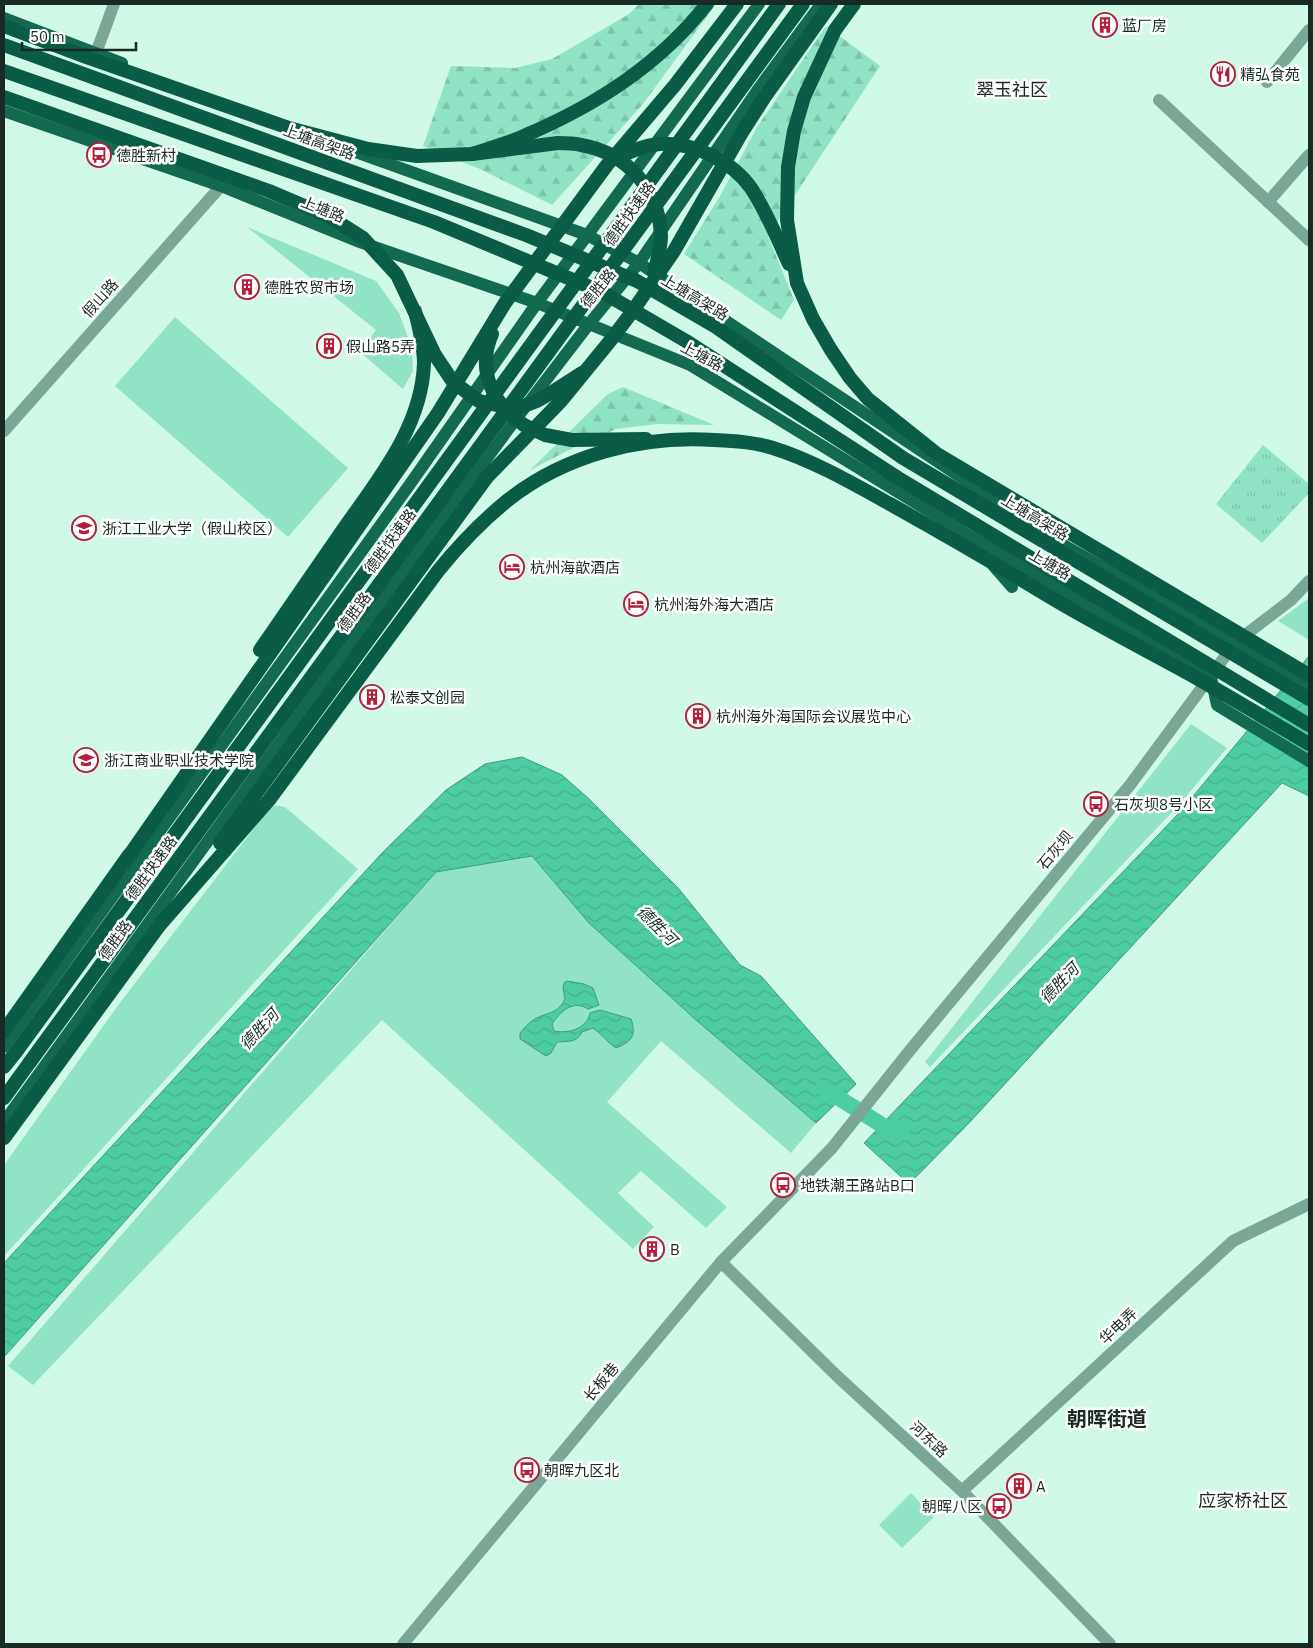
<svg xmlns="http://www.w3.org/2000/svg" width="1313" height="1648" viewBox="0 0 1313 1648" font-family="'IBM Plex Sans','Noto Sans SC',sans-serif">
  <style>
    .green { fill: #91e3c5 }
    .forest { fill: url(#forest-firs) }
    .park { fill: url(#park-tufts) }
    .water { fill: url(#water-waves); stroke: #3e9c7e }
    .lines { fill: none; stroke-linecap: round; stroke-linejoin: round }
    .canal { stroke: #4ecda5; stroke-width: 16 }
    .minor { stroke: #79a896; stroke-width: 12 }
    .tertiary { stroke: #79a896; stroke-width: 12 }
    .primary { stroke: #146951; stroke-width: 12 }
    .trunk { stroke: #0a5c46; stroke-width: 14 }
    .trunk-bridge { stroke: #0a5c46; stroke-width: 14 }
    .labels { text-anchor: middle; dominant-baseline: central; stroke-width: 5; stroke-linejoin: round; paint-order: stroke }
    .poi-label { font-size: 15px; fill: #192923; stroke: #fff; text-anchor: start }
    .street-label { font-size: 15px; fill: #192923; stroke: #fff }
    .water-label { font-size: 16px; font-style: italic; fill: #182e26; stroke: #fff }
    .quarter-label { font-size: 18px; fill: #192923; stroke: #fff }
    .district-label { font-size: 20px; font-weight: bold; fill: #192923; stroke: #fff }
  </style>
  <defs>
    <pattern id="forest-firs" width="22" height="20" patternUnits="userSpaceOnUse" patternTransform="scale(1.25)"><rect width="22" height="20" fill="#91e3c5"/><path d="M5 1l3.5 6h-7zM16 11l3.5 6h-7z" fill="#7cc3a9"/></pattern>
    <pattern id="park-tufts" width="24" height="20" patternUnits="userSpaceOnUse" patternTransform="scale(1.25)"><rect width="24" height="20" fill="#91e3c5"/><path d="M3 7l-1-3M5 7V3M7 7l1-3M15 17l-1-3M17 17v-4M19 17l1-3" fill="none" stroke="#7cc3a9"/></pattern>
    <pattern id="water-waves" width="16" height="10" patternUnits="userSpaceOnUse" patternTransform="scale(1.25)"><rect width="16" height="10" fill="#4ecda5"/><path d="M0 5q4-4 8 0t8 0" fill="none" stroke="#44b08e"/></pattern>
  </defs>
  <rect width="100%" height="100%" fill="#d0f9e8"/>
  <g class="green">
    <polygon points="247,227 376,281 399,313 412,348 413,371 403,389 360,352 376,330"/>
    <polygon points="175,317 348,468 288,537 115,386"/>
    <polygon points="1309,598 1309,640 1278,621"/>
    <polygon points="1191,724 1227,748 1176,808 930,1067 925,1062"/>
    <polygon points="272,805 285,807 358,869 4,1256 4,1165 119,1004"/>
    <polygon points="532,856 590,923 816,1123 791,1153 661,1041 607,1102 727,1207 706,1228 641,1171 618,1193 654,1227 633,1249 382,1020 33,1385 8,1366 436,872"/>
    <polygon points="911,1493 934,1517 902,1548 879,1525"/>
  </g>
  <g class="forest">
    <polygon points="639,4 716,4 643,104 552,205 480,169 423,146 451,66 515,68 552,59 629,14"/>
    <polygon points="826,26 880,66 768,236 794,300 781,320 684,254 720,196 757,127"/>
    <polygon points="623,387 714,425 657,424 616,429 571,449 530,470 608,394"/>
  </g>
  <polygon class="park" points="1263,445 1309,484 1309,493 1262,543 1216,504"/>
  <g class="water">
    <polygon points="1309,656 1309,796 1282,783 968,1124 909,1184 864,1143 1180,812"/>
    <polygon points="522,757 562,775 588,798 679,889 740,965 761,976 856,1084 816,1123 695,1019 589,923 532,856 436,872 4,1357 4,1263 383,852 446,790 485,764"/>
    <path d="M567,981L584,984L593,988L599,1005L588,1009C573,999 560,1012 552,1024L554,1031C568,1034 587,1029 590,1013L600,1010L631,1019C637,1036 631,1042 616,1048C607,1042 602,1034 593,1028L582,1032C577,1043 568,1041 557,1042L551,1053L546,1056L520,1039V1033C525,1027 531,1020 539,1017C552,1011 558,1013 565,999L563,988L564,983Z"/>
  </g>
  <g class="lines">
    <polyline class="canal" points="823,1088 885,1127 902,1128"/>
    <g class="minor">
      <polyline points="96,53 114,4"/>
      <polyline points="1267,82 1309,30"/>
      <polyline points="1159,100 1309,240"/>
      <polyline points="1268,202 1309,155"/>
      <polyline points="1236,642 1291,600 1309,581"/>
      <polyline points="962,1491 1233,1241 1309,1204"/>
    </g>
    <g class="tertiary">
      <polyline points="4,431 221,186"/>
      <polyline points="721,1262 837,1376 962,1491 1110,1644"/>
      <polyline points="403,1644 721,1262 832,1148 911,1049 1130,785 1235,643"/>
    </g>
    <g class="primary">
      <polyline points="4,18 122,63"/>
      <polyline points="4,111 221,186 357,241 537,303 690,365 968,535 1211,677 1217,705 1309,761"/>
      <polyline points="353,151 587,235 639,263 1058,542 1236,642 1309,685"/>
      <polyline points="992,564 1012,587"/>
      <polyline points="4,1047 408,487 537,303 759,4"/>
      <polyline points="4,1122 422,546 513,423 589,324 639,263 759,88 821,4"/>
    </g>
    <g class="trunk">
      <polyline points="835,30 854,4"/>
      <polyline points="4,97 269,191 330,217"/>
      <polyline points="368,149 417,156 472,154 558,143"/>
      <path d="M472,154C490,148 509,143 526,135C596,105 659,65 707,4"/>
      <polyline points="551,393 582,373"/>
      <polyline points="524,425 545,435 572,440 646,439"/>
      <polyline points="4,1067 16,1052"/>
      <polyline points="4,1098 30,1062"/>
    </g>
    <g class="trunk-bridge">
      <polyline points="4,26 86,57 289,128 368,149"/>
      <polyline points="835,30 804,97 794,131 788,167 787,220 797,283 813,319 831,350 850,378 868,399 937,454 1309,675"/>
      <polyline points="4,45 526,235 637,281 716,327 903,458 1309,699"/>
      <polyline points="4,71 434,222 602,292 686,341 898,478 1309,725"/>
      <path d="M558,143C566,143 574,143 581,145C627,153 659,189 661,236C661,248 657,261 654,273"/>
      <path d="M617,159C630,151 645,145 660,144C693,142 732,161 751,188C767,212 777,238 789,264"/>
      <polyline points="330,217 363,238 397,275 435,355 453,382 479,401 505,407 521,407 537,401 551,393"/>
      <path d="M492,334C476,371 493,404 524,425"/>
      <path d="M260,650C287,611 313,573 340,534C375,483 422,429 424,363C424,346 419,328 415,311"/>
      <polyline points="220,843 487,477 561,401 610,341 632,312 674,251 741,134 764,98 831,4"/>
      <polyline points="124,863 438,413 505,303 607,165 675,85 737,4"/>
      <path d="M159,926L269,800L438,571C459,545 482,521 508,500C565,455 642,435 714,440C734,441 754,442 773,448C814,461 852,483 890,504C942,533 994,563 1045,594C1093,623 1144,649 1193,676C1232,698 1270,721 1309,744"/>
      <polyline points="4,1031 129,855"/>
      <polyline points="16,1052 779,4"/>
      <polyline points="30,1062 803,4"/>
      <polyline points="4,1138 164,919"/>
    </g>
  </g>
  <defs>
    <symbol id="building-ring" viewBox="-11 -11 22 22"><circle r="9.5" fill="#fff" stroke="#b21f38" stroke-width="1.5"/><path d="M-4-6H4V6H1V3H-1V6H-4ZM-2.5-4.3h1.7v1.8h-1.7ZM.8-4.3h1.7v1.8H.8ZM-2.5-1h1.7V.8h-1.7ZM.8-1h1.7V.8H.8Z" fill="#b21f38"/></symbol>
    <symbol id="restaurant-ring" viewBox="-11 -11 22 22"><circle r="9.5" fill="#fff" stroke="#b21f38" stroke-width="1.5"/><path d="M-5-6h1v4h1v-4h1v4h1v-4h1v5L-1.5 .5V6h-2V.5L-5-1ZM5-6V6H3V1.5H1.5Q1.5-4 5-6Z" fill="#b21f38"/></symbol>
    <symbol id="bus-ring" viewBox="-11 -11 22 22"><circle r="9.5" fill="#fff" stroke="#b21f38" stroke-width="1.5"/><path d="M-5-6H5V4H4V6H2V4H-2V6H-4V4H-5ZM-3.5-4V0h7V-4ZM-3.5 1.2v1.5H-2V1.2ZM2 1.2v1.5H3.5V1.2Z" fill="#b21f38"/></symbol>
    <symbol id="university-ring" viewBox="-11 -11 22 22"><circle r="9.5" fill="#fff" stroke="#b21f38" stroke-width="1.5"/><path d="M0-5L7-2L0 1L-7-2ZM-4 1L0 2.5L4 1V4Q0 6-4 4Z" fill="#b21f38"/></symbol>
    <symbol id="hotel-ring" viewBox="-11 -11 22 22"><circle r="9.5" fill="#fff" stroke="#b21f38" stroke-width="1.5"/><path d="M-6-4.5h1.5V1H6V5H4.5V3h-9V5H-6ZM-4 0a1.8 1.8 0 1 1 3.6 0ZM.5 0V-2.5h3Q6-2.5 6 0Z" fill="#b21f38"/></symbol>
  </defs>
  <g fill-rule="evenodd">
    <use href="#building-ring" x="1091" y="11" width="28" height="28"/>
    <use href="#restaurant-ring" x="1209" y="60" width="28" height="28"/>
    <use href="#bus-ring" x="85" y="141" width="28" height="28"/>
    <use href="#building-ring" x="233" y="273" width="28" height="28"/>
    <use href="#building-ring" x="315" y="332" width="28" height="28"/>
    <use href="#university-ring" x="70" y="514" width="28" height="28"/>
    <use href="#hotel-ring" x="498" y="553" width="28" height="28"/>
    <use href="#hotel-ring" x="622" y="590" width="28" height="28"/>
    <use href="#building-ring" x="358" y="683" width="28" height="28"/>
    <use href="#building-ring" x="684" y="702" width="28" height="28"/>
    <use href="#university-ring" x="72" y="746" width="28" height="28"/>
    <use href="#bus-ring" x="1082" y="790" width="28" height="28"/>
    <use href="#bus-ring" x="769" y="1171" width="28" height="28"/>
    <use href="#building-ring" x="638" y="1235" width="28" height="28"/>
    <use href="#bus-ring" x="513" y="1456" width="28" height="28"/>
    <use href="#building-ring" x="1005" y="1472" width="28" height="28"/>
    <use href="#bus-ring" x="985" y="1492" width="28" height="28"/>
  </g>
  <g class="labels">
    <g class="poi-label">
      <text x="1122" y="25">蓝厂房</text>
      <text x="1240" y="74">精弘食苑</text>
      <text x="116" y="155">德胜新村</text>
      <text x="264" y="287">德胜农贸市场</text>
      <text x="346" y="346">假山路5弄</text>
      <text x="102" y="528">浙江工业大学（假山校区）</text>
      <text x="530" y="567">杭州海歆酒店</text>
      <text x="654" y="604">杭州海外海大酒店</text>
      <text x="390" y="697">松泰文创园</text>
      <text x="716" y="716">杭州海外海国际会议展览中心</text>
      <text x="104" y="760">浙江商业职业技术学院</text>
      <text x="1114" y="804">石灰坝8号小区</text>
      <text x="800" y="1185">地铁潮王路站B口</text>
      <text x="670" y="1249">B</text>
      <text x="544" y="1470">朝晖九区北</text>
      <text x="1036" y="1486">A</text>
      <text x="982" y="1506" text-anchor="end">朝晖八区</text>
    </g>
    <g class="street-label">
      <text transform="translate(319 142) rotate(20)">上塘高架路</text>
      <text transform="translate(323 209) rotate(22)">上塘路</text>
      <text transform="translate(629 214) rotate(-54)">德胜快速路</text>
      <text transform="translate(598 288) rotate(-51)">德胜路</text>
      <text transform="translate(695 297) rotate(31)">上塘高架路</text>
      <text transform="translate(100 298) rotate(-48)">假山路</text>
      <text transform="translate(702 356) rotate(28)">上塘路</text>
      <text transform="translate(1035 517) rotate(31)">上塘高架路</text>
      <text transform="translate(390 541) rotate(-54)">德胜快速路</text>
      <text transform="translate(1050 564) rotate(30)">上塘路</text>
      <text transform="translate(354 612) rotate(-54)">德胜路</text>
      <text transform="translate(1055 850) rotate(-50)">石灰坝</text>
      <text transform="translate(151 868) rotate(-54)">德胜快速路</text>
      <text transform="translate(115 940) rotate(-54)">德胜路</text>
      <text transform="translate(1118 1326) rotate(-43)">华电弄</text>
      <text transform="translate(601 1382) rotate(-50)">长板巷</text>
      <text transform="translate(929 1439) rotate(43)">河东路</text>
    </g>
    <g class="water-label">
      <text transform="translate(657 925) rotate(45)">德胜河</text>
      <text transform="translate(1059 983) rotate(-46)">德胜河</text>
      <text transform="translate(259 1029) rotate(-47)">德胜河</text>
    </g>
    <g class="quarter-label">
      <text x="1012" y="89">翠玉社区</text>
      <text x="1243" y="1500">应家桥社区</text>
    </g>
    <g class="district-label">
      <text x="1107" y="1418">朝晖街道</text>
    </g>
  </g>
  <rect width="1313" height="1648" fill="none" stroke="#192923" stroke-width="10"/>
  <path d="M22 42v8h114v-8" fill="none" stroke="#192923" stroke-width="2.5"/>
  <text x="30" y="42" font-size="15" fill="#192923" stroke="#ffffff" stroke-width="4" paint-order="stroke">50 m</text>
</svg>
